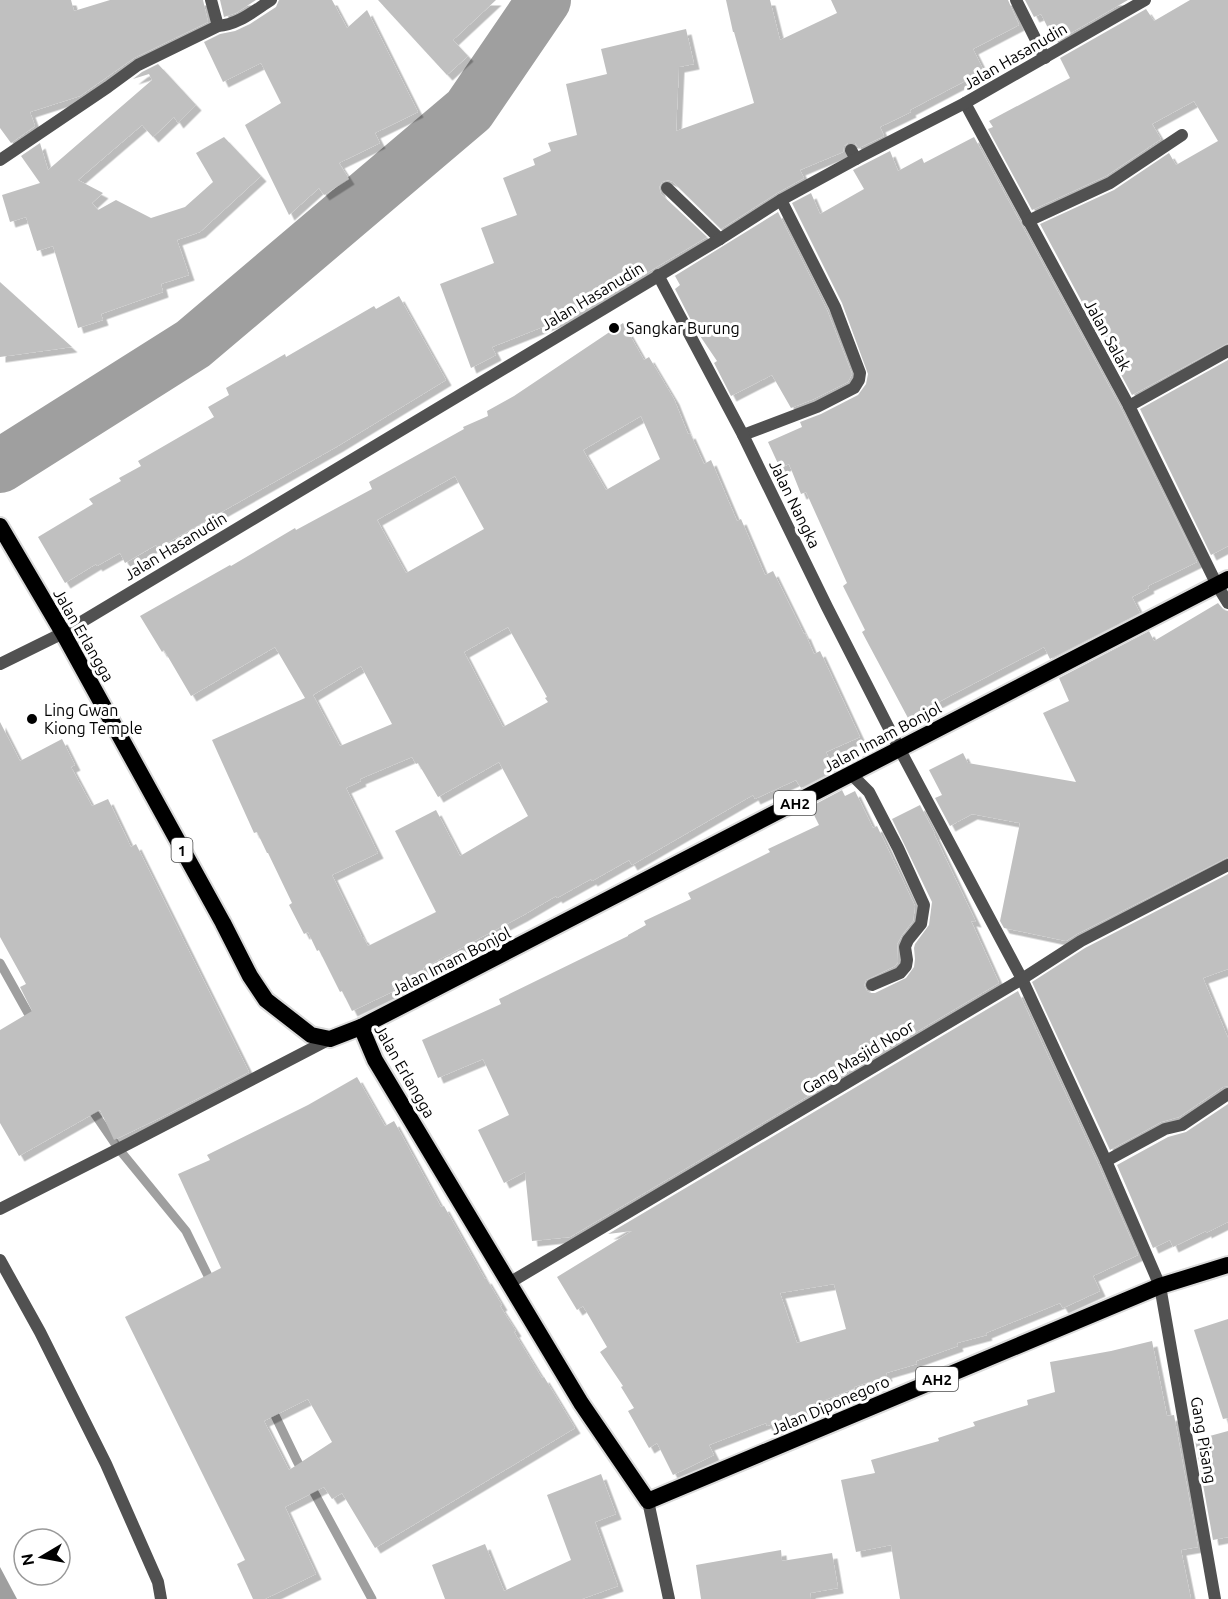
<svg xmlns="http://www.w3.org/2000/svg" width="1228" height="1599" viewBox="0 0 1228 1599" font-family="Ubuntu,sans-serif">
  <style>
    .water { fill: #9f9f9f }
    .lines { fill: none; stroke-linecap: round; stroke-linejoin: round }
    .stream { stroke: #9f9f9f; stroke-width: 9 }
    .river { stroke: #9f9f9f; stroke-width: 54 }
    .building { fill: #c0c0c0; fill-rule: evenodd; filter: url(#shadow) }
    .trunk-casing { stroke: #dbdbdb; stroke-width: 20 }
    .service { stroke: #515151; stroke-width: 12 }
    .minor { stroke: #515151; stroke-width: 12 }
    .tertiary { stroke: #515151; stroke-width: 12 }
    .trunk { stroke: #000; stroke-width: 16 }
    .poi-dot { fill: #000; stroke: #fff; stroke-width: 2 }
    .labels { text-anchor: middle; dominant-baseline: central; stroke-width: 6; stroke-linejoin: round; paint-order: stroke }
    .shield { fill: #fff; stroke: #4c4c4c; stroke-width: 1.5 }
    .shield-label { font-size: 15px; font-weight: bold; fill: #000 }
    .street-label { font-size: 16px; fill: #000; stroke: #fff }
    .poi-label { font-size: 16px; fill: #000; stroke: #fff; text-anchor: start }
  </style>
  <defs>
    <filter id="shadow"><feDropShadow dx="5.5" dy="5.5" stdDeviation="0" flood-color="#0004"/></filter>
  </defs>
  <rect width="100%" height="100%" fill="#fff"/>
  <polygon class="water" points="0,1567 17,1599 0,1599"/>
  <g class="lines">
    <g class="stream">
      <polyline points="0,963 33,1022"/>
      <polyline points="88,1104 118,1148 186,1231 212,1284"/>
      <polyline points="270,1405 297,1461 372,1599"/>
    </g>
    <polyline class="river" points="0,466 193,344 469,110 544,0"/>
  </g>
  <g class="building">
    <polygon points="0,0 71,0 74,11 110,0 203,0 208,22 134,58 80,96 30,112 35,126 11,143 0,128"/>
    <polygon points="220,0 256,0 236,13 224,17"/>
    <polygon points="279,0 332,0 347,28 367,10 418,112 375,133 380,143 339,163 349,179 324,195 319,188 289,215 245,125 281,103 261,63 223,82 204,42 220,34 235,31 250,24 276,7"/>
    <polygon points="378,0 496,0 453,40 468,56 447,75"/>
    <polygon points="726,0 770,0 780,40 837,13 831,0 1008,0 1019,25 973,49 984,71 910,110 911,112 880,127 884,136 859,148 855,143 848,143 844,146 843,152 800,170 804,178 777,193 721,229 673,182 668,180 662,182 659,187 661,194 707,237 623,287 607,294 608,296 583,311 492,347 496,355 471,368 440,284 494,263 481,228 517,215 503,178 535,165 533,159 551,151 548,143 577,135 566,84 607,74 601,49 686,29 694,64 679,67 676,131 754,103 734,32 733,32"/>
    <polygon points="1025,0 1128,0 1055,42 1041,14 1034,17"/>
    <polygon points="1190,0 1228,0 1228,343 1132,395 1040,224 1114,190 1169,153 1176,165 1218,141 1194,101 1152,124 1161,139 1106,176 1032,210 988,129 993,127 989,121 1070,78 1060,58 1146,9 1154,21"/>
    <polygon points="158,64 196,105 178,123 174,117 153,137 142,125 78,180 103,193 92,203 98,210 116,200 151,218 185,207 213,182 196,153 224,137 261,176 200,232 177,240 189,275 161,284 163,292 101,314 103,320 78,328 53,246 37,251 26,217 10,222 2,195 40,183 21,156 40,143 48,170 152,80 149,74 133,79 142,72"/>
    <polygon points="974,137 1122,410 1197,562 1148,586 1149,588 1132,597 1140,613 1050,659 1044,647 908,718 862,632 865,630 843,586 847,583 806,492 801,494 789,464 780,468 768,442 802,427 800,422 821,414 858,395 866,384 868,374 842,303 792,203 811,193 820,214 864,189 853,170 890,151 898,171 922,158 924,163"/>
    <polygon points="778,212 827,310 852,374 848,382 814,399 791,408 772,375 731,396 714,363 717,361 696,330 675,289 680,285 675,276 673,277"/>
    <polygon points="0,282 43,321 72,347 0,357"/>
    <polygon points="399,296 446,380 338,446 158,548 156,545 125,563 120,553 97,566 96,564 65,583 38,537 93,504 89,499 121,481 119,478 141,466 138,461 214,417 208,407 229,395 226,388 285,354 286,357 374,306 376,309"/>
    <path d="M623,323L644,360L649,357L674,399L688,434L690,433L704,464L711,460L737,521L741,519L765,575L773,571L804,634L805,633L814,654L820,651L860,737L826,752L834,771L801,788L796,780L755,799L753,795L632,865L629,860L592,881L591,879L557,898L556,896L522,916L423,968L424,971L392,987L394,991L352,1011L342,991L340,992L319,950L317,951L308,932L304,934L289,905L292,903L268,853H267L257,832L254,833L212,740L305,698L275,647L191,696L164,650L162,652L140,616L230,565L231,566L295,528L296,530L372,489L369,482L464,429L463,427L488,416L487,411L514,396ZM641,416L660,459L606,490L583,450ZM455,476L484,529L406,573L377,520ZM508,627L547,697L545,698L548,702L503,727L464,652ZM361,666L392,724L340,746L313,695ZM412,757L416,764L418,763L438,797L499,762L528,816L460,856L436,810L395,831L436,912L368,946L363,937H362L332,875L378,853L346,788L361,781L360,779Z"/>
    <polygon points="1228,360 1228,546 1211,555 1140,409"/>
    <polygon points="1218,603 1224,610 1228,611 1228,857 1077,934 1066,941 1004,928 1000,921 1020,823 972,814 950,826 935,798 942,795 929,770 963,753 968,763 1076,782 1043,713 1069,701 1059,678 1149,631 1154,641"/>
    <polygon points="0,722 20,761 62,739 75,765 71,767 92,806 108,799 131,847 136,844 249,1072 162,1117 114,1140 100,1110 19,1156 0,1123 0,1030 32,1011 20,987 26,984 0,937"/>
    <polygon points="842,790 845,796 855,791 873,828 877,826 915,906 913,921 902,935 897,944 898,962 895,966 866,980 864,985 867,991 870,993 875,993 906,978 914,967 915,959 914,948 915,944 929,925 932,902 892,819 920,805 935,834 934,834 976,922 971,921 999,983 570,1237 532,1241 525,1172 504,1183 478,1130 509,1115 483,1059 438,1078 422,1040 501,1004 499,999 628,936 628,935 646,925 644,921 691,899 688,893 770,852 768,849 819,825 810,807"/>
    <polygon points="1228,874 1228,969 1203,978 1228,1038 1228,1086 1223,1087 1179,1117 1161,1122 1110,1150 1032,982 1085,948"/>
    <path d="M1018,991L1098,1164L1138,1255L1093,1276L1100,1291L1063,1308L1060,1303L986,1333L987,1335L957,1343L958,1346L916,1361L917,1364L886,1373L887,1376L854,1387L855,1388L820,1402L822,1408L767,1426L766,1423L709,1445L714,1455L673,1475L657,1443L649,1448L628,1411L634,1408L621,1387L623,1386L600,1352L607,1347L583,1306L577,1310L557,1277L632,1231L608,1234ZM834,1284L846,1329L797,1343L780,1293Z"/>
    <path d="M357,1077L385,1126L394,1121L441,1207L444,1206L485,1279L486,1278L502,1305L500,1306L516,1331L514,1332L542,1378L544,1377L575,1428L375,1548L342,1493L332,1499L324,1487L285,1507L316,1574L265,1599H253L237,1564L245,1560L125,1317L221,1268L178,1174L210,1160L207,1155L308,1105ZM308,1399L332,1442L289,1470L264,1421Z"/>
    <polygon points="1228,1104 1228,1222 1206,1233 1206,1231 1173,1247 1170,1240 1153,1248 1117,1165 1168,1137 1186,1132"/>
    <polygon points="1228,1319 1228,1418 1223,1419 1194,1330"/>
    <polygon points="1152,1341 1167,1416 1174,1415 1198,1547 1181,1550 1191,1599 900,1599 891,1545 856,1552 841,1480 875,1473 871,1460 939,1441 938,1438 975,1426 973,1422 1028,1405 1027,1400 1055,1392 1050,1362 1111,1351"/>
    <polygon points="1228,1431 1228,1537 1213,1540 1195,1440"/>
    <polygon points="601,1474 616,1514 595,1522 618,1586 582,1599 445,1599 432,1565 485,1544 504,1591 571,1560 547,1495"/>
    <polygon points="781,1550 782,1561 832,1553 838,1588 810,1593 811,1599 701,1599 696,1565"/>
  </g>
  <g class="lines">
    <defs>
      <g id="trunk">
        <polyline points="0,526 63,633 223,923 250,976 266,1000 311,1035 330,1039 361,1027 1228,579"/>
        <polyline points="361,1027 375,1060 581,1403 648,1501 1160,1286 1228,1265"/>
      </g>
    </defs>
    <use href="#trunk" class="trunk-casing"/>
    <g class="service">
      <polyline points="1016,0 1045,58"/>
      <polyline points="851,150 856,159"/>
      <polyline points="667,188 720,239"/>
      <polyline points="743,435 817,407 854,388 859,380 860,373 835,307 781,200"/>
      <polyline points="0,664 63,633"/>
      <polyline points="899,748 1022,979 1106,1161 1160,1286"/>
      <polyline points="851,774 869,792 898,848 924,905 921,924 908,940 905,947 907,960 906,966 900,973 872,985"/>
      <polyline points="1106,1161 1165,1129 1182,1125 1228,1094"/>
      <polyline points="0,1209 130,1143 330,1039"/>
      <polyline points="0,1260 40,1332 106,1464 158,1582 161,1599"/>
    </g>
    <g class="minor">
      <polyline points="211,0 218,26"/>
      <polyline points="965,103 1129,406 1217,585 1228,603"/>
      <path d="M0,160L108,87L138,65L218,26C238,25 255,10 271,0"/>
      <polyline points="1028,221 1110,183 1182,135"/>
      <polyline points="658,275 743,435 827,607 899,748"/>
      <polyline points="1129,406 1228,351"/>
      <polyline points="509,1283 1022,979 1081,941 1228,865"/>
      <polyline points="1160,1286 1215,1599"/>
    </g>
    <g class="tertiary">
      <polyline points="63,633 720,239 781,200 856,159 965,103 1145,0"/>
      <polyline points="648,1501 669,1599"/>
    </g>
    <use href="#trunk" class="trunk"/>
  </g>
  <g class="poi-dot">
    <circle cx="614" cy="328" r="6"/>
    <circle cx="32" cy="719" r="6"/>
  </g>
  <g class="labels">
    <g class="shield">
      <rect x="774" y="791" width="42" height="24" rx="4.5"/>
      <rect x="171.5" y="838" width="21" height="24" rx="4.5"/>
      <rect x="916" y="1367" width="42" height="24" rx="4.5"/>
    </g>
    <g class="shield-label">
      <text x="795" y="803">AH2</text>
      <text x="182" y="850">1</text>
      <text x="937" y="1379">AH2</text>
    </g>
    <g class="street-label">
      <text transform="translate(1015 56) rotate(-30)">Jalan Hasanudin</text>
      <text transform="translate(592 296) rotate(-31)">Jalan Hasanudin</text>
      <text transform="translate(1108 335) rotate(61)">Jalan Salak</text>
      <text transform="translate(795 504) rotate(64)">Jalan Nangka</text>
      <text transform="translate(175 546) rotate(-31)">Jalan Hasanudin</text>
      <text transform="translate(84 635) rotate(60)">Jalan Erlangga</text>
      <text transform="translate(882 737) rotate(-28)">Jalan Imam Bonjol</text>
      <text transform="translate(451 961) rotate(-27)">Jalan Imam Bonjol</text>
      <text transform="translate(858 1057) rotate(-31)">Gang Masjid Noor</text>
      <text transform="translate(405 1071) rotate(60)">Jalan Erlangga</text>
      <text transform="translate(830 1405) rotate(-23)">Jalan Diponegoro</text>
      <text transform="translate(1204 1440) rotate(80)">Gang Pisang</text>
    </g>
    <g class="poi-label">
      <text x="626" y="328">Sangkar Burung</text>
      <text x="44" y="710">Ling Gwan<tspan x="44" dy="18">Kiong Temple</tspan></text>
    </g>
  </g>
  <g transform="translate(42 1557) rotate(260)"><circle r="28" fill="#ffffff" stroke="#999999" stroke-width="1.5"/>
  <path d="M0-4.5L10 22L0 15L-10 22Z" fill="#000000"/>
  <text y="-9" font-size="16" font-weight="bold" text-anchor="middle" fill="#000000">N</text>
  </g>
</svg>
